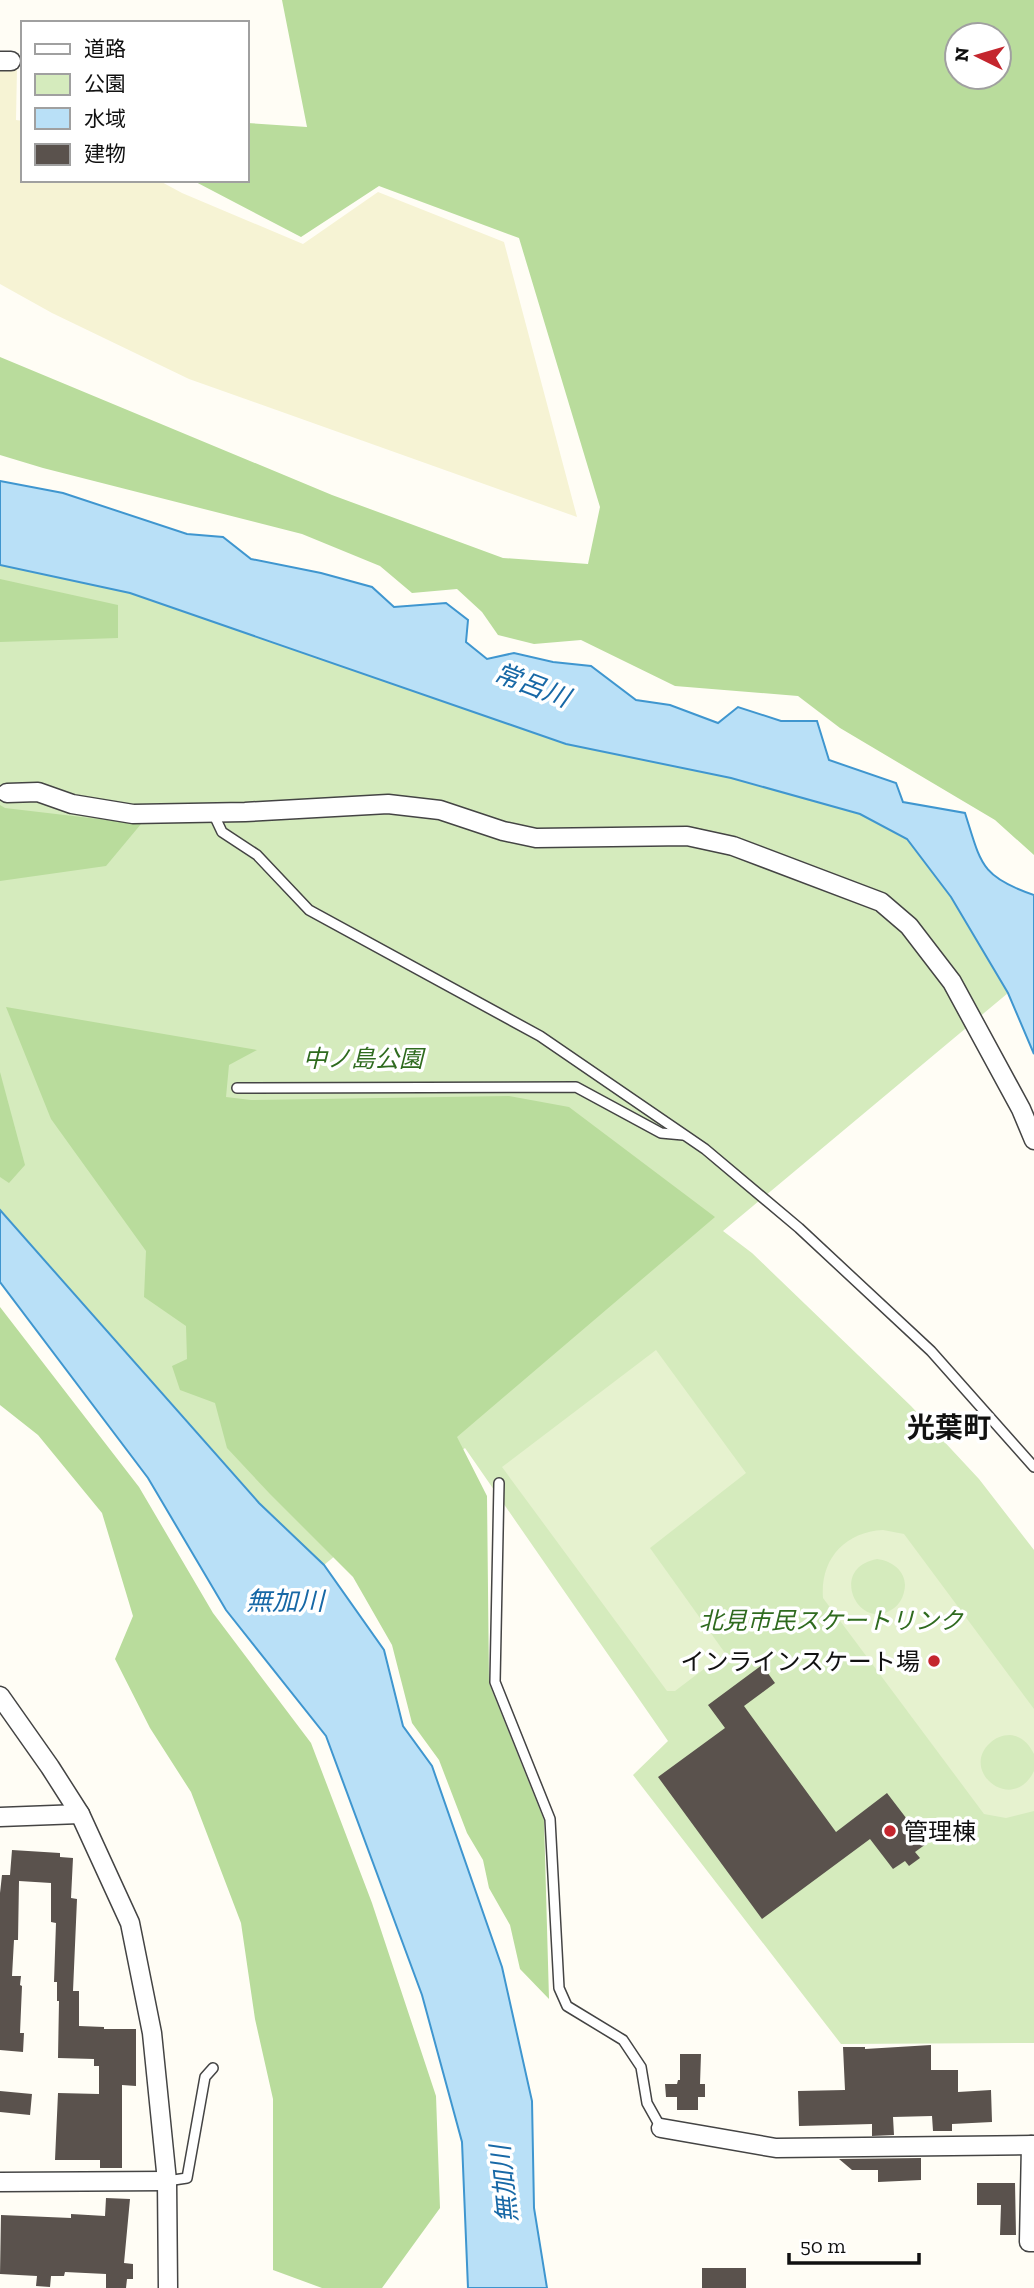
<svg xmlns="http://www.w3.org/2000/svg" width="1034" height="2288" viewBox="0 0 1034 2288" font-family="'Zilla Slab','Noto Sans JP',serif">
  <style>
    .farmland { fill: #f6f3d4 }
    .green { fill: #d5ebbd }
    .forest { fill: #b9dc9c; fill-rule: evenodd }
    .pitch { fill: #e6f2cf; fill-rule: evenodd }
    .water { fill: #b9e0f7; stroke: #3f96cf; stroke-width: 2 }
    .building { fill: #5a524d }
    .lines { fill: none; stroke-linecap: round; stroke-linejoin: round }
    .lane-casing { stroke: #444; stroke-width: 12 }
    .street-casing { stroke: #444; stroke-width: 21 }
    .lane { stroke: #fff; stroke-width: 9 }
    .street { stroke: #fff; stroke-width: 18 }
    .poi-dot { fill: #c4262e; stroke: #fff; stroke-width: 2.5 }
    .labels { text-anchor: middle; dominant-baseline: central; stroke-width: 7; stroke-linejoin: round; paint-order: stroke }
    .park-label { font-size: 24px; font-style: italic; fill: #2f6b1f; stroke: #fff }
    .poi-label { font-size: 24px; fill: #111; stroke: #fff; text-anchor: end }
    .water-label { font-size: 26px; font-style: italic; fill: #1768a6; stroke: #fff }
    .quarter-label { font-size: 28px; font-weight: bold; fill: #111; stroke: #fff }
  </style>
  <rect width="100%" height="100%" fill="#fffdf5"/>
  <polygon class="farmland" points="0,67 17,68 16,120 23,121 23,180 158,180 182,193 303,244 378,192 504,242 577,517 189,379 52,313 0,284"/>
  <polygon class="green" points="0,565 130,593 731,778 859,814 907,839 951,897 1008,993 723,1231 752,1253 911,1406 979,1479 1034,1550 1034,2043 841,2044 633,1775 668,1741 465,1448 324,1565 259,1503 0,1210"/>
  <g class="forest">
    <path d="M282,0H1034V855L995,820L840,728L798,696L675,686L581,640L534,644L498,635L482,612L457,589L412,593L380,566L302,534L43,468L0,455V357L332,495L503,558L588,564L600,507L519,238L379,186L301,237L192,180H247V123L307,127ZM999,35V77H957V35Z"/>
    <polygon points="0,579 118,605 118,638 0,642"/>
    <polygon points="0,805 5,808 141,824 106,866 0,881"/>
    <polygon points="6,1007 257,1050 229,1065 226,1097 251,1100 509,1096 569,1107 715,1217 457,1437 487,1496 489,1683 544,1820 549,1999 520,1969 510,1925 489,1888 483,1860 467,1833 439,1760 412,1723 392,1645 353,1577 270,1494 227,1448 215,1403 180,1390 172,1366 187,1359 186,1326 144,1297 146,1251 51,1119"/>
    <polygon points="0,1072 25,1165 9,1183 0,1177"/>
    <polygon points="0,1307 139,1487 213,1613 311,1743 372,1903 436,2096 440,2208 382,2288 322,2288 273,2270 273,2099 255,2019 241,1923 191,1792 150,1728 115,1659 133,1616 102,1513 38,1435 0,1405"/>
  </g>
  <g class="pitch">
    <polygon points="656,1350 746,1473 650,1548 725,1653 675,1691 667,1691 502,1467"/>
    <path d="M883,1530L904,1534L1034,1709V1754C1029,1744 1022,1736 1010,1735C1002,1735 995,1738 990,1743C959,1771 1013,1815 1034,1771V1811L1006,1818L984,1814L823,1598C820,1560 844,1532 883,1530ZM877,1559C894,1561 909,1574 904,1592C902,1600 898,1606 891,1610C858,1631 828,1568 877,1559Z"/>
  </g>
  <g class="water">
    <path d="M0,481L63,493L187,534L223,537L251,559L321,573L372,587L394,607L446,603L468,620L466,642L487,659L514,653L553,662L591,666L636,700L670,705L718,723L738,707L781,721H817L829,760L896,783L903,802L965,813C981,863 980,877 1034,895V1054L1008,993L951,897L907,839L860,814L731,778L566,744L130,593L0,565Z"/>
    <polygon points="0,1210 259,1503 324,1565 384,1650 403,1726 432,1766 502,1967 532,2101 534,2208 547,2288 468,2288 462,2142 422,1995 326,1736 226,1610 148,1478 0,1282"/>
  </g>
  <g class="building">
    <polygon points="762,1665 775,1683 744,1706 836,1832 887,1793 926,1844 915,1852 920,1858 909,1866 905,1861 893,1869 870,1839 762,1919 658,1777 725,1728 708,1705"/>
    <polygon points="12,1850 60,1853 60,1857 73,1858 71,1898 77,1899 73,1991 79,1991 79,2026 104,2027 104,2029 136,2029 136,2086 122,2085 122,2168 100,2168 100,2160 55,2160 58,2093 99,2094 99,2066 94,2066 94,2059 58,2058 59,2001 57,2001 57,1982 54,1982 56,1923 51,1922 51,1883 19,1881 18,1940 14,1940 12,1976 21,1976 20,1985 22,1986 20,2033 24,2033 23,2052 0,2050 0,1893 2,1875 10,1875"/>
    <polygon points="931,2045 931,2070 958,2070 958,2092 991,2090 992,2122 952,2124 952,2131 933,2131 932,2116 893,2117 894,2135 872,2136 872,2124 799,2126 798,2091 845,2090 843,2047 865,2047 865,2049"/>
    <polygon points="680,2054 701,2054 700,2084 705,2084 705,2097 698,2097 698,2110 677,2110 677,2097 666,2097 665,2084 677,2084 678,2080 680,2080"/>
    <polygon points="0,2091 32,2094 30,2115 0,2112"/>
    <polygon points="921,2158 921,2180 878,2182 878,2170 852,2170 839,2159"/>
    <polygon points="977,2183 1015,2183 1016,2235 1000,2235 1001,2205 977,2205"/>
    <polygon points="106,2198 130,2199 124,2263 133,2264 133,2279 127,2279 126,2288 106,2288 106,2274 65,2272 64,2276 51,2276 50,2287 36,2286 37,2276 0,2274 1,2215 71,2218 71,2214 105,2216"/>
    <rect x="702" y="2268" width="44" height="20"/>
  </g>
  <g class="lines">
    <defs>
      <g id="lane">
        <polyline points="213,813 222,832 257,855 309,910 540,1036 705,1149 799,1228 931,1351 1034,1467"/>
        <polyline points="237,1088 576,1087 661,1133 683,1135"/>
        <polyline points="499,1483 495,1682 550,1819 559,1988 567,2006 623,2040 641,2067 647,2103 661,2128"/>
        <polyline points="167,2181 187,2178 205,2077 213,2068"/>
      </g>
      <g id="street">
        <polyline points="0,61 11,61"/>
        <polyline points="7,793 38,792 72,804 133,814 245,812 388,804 440,810 503,831 536,838 687,836 733,846 881,902 909,926 952,982 1021,1109 1034,1140"/>
        <polyline points="0,1696 50,1767 80,1814 130,1923 152,2033 167,2181 168,2288"/>
        <polyline points="0,1817 80,1814"/>
        <polyline points="661,2128 776,2148 1034,2145"/>
        <polyline points="1031,2145 1029,2242 1034,2242"/>
        <polyline points="0,2182 167,2181"/>
      </g>
    </defs>
    <use href="#lane" class="lane-casing"/>
    <use href="#street" class="street-casing"/>
    <use href="#lane" class="lane"/>
    <use href="#street" class="street"/>
  </g>
  <g class="poi-dot">
    <circle cx="934" cy="1661" r="7"/>
    <circle cx="890" cy="1831" r="7"/>
  </g>
  <g class="labels">
    <g class="park-label">
      <text x="363" y="1058">中ノ島公園</text>
      <text x="831" y="1620">北見市民スケートリンク</text>
    </g>
    <g class="poi-label">
      <text x="920" y="1661">インラインスケート場</text>
      <text x="904" y="1831" text-anchor="start">管理棟</text>
    </g>
    <g class="water-label">
      <text transform="translate(532 685) rotate(21)">常呂川</text>
      <text x="285" y="1601">無加川</text>
      <text transform="translate(504 2184) rotate(-96)">無加川</text>
    </g>
    <g class="quarter-label">
      <text x="949" y="1427">光葉町</text>
    </g>
  </g>
  <rect x="21" y="21" width="228" height="161" fill="#ffffff" stroke="#a0a0a0" stroke-width="2"/>
  <rect x="35" y="44" width="35" height="10" fill="#ffffff" stroke="#a0a0a0" stroke-width="2"/>
  <text x="84" y="56" font-size="21" fill="#111111">道路</text>
  <rect x="35" y="74" width="35" height="21" fill="#d5ebbd" stroke="#a0a0a0" stroke-width="2"/>
  <text x="84" y="91" font-size="21" fill="#111111">公園</text>
  <rect x="35" y="108" width="35" height="21" fill="#b9e0f7" stroke="#a0a0a0" stroke-width="2"/>
  <text x="84" y="126" font-size="21" fill="#111111">水域</text>
  <rect x="35" y="144" width="35" height="21" fill="#5a524d" stroke="#a0a0a0" stroke-width="2"/>
  <text x="84" y="161" font-size="21" fill="#111111">建物</text>
  <g transform="translate(978 56) rotate(275)"><circle r="33" fill="#ffffff" stroke="#a0a0a0" stroke-width="2"/>
  <path d="M0-5L12 26L0 18L-12 26Z" fill="#c4262e"/>
  <text y="-10" font-size="19" font-weight="bold" text-anchor="middle" fill="#111111">N</text>
  </g>
  <path d="M789 2253v10h130v-10" fill="none" stroke="#111111" stroke-width="3.5"/>
  <text x="800" y="2253" font-size="21" fill="#111111" stroke="#ffffff" stroke-width="5" paint-order="stroke">50 m</text>
</svg>
